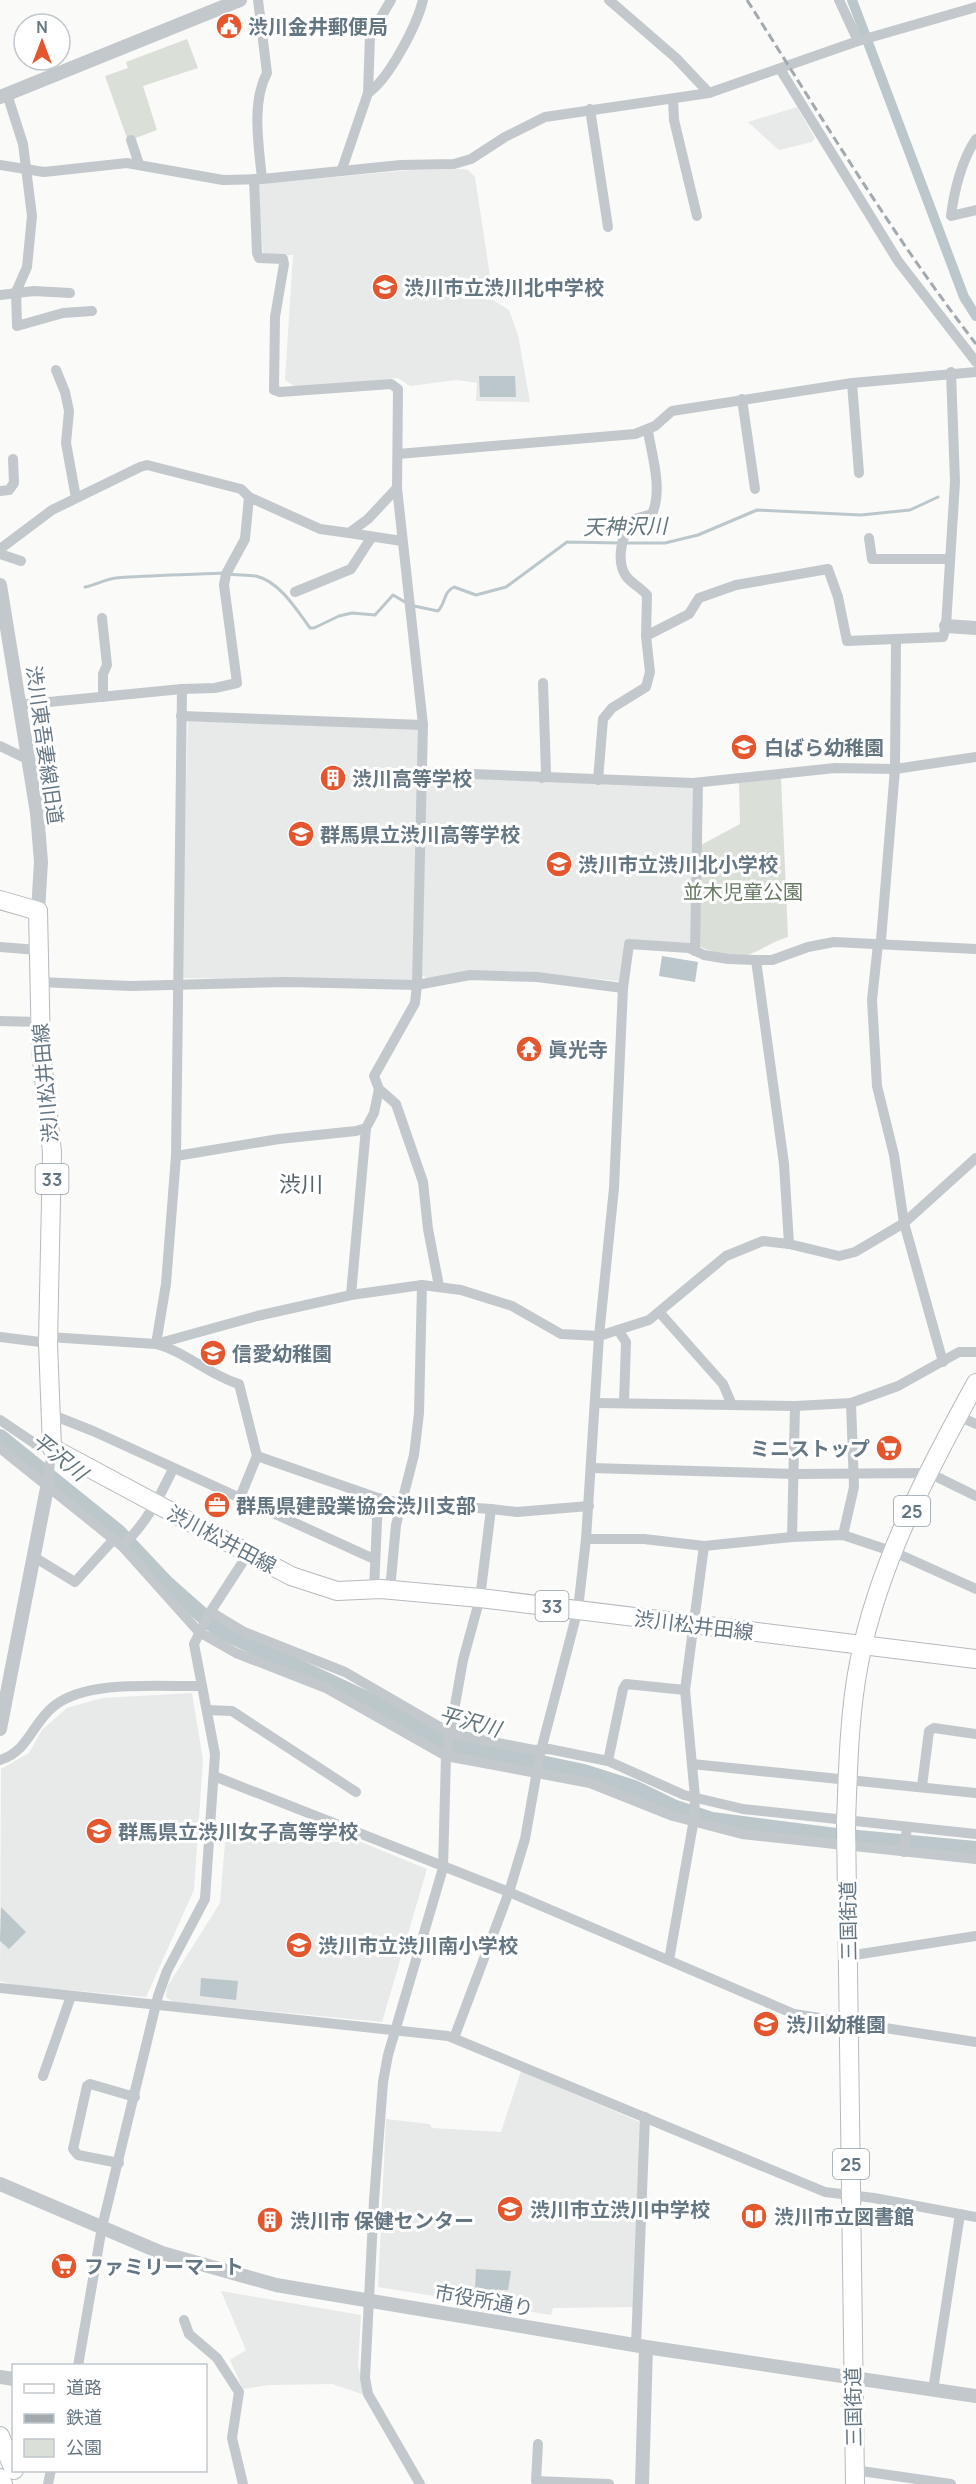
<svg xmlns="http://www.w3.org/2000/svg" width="976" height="2484" viewBox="0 0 976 2484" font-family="Manrope,'Noto Sans JP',sans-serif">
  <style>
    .built { fill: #e8e9e9 }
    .green { fill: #dadfd7 }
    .water { fill: #bbc7cb }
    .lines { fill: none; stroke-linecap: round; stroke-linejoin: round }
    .stream { stroke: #bbc7cb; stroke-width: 3 }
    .canal { stroke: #bbc7cb; stroke-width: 10 }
    .river { stroke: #bbc7cb; stroke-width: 16 }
    .primary-casing { stroke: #b5babe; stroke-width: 20 }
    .trunk-casing { stroke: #b4b9bd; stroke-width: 20 }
    .minor { stroke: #c3c8cc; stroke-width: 10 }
    .tertiary { stroke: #c3c8cc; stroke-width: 14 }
    .primary { stroke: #fff; stroke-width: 18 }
    .trunk { stroke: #fff; stroke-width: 18 }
    .rail { stroke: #a2aab0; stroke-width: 3; stroke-dasharray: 9 4.5; stroke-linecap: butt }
    .labels { text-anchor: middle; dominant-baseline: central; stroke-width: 6; stroke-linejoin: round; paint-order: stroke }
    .shield { fill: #fff; stroke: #939fa8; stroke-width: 1.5 }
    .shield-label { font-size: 18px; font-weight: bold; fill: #657683 }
    .poi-label { font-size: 20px; font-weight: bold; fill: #657683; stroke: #fff; text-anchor: start }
    .street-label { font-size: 20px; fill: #657683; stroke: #fff }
    .park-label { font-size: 20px; fill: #687a64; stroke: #fff }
    .water-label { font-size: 21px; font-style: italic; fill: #60757c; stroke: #fff }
    .quarter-label { font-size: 22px; fill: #57646e; stroke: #fff }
  </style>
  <rect width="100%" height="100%" fill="#fafaf8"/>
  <g class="built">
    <polygon points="797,107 815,138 812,142 779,150 748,122"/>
    <polygon points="411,170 463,169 468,170 475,177 490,276 485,283 477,284 477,290 509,310 518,335 530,402 476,401 477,383 457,380 410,386 398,378 297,388 285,380 293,255 263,256 258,184"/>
    <polygon points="188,721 420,729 413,981 180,978"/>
    <polygon points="430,777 695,787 693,945 624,942 619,981 546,974 427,978 422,976 426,779"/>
    <polygon points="192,1693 203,1760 194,1890 146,1997 13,1985 0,1981 1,1769 29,1753 42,1730 67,1708 102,1698"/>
    <polygon points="225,1842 361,1842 427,1869 382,2022 173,2002 166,1997 167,1987 220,1903"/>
    <polygon points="521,2071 642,2123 634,2307 553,2308 551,2315 378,2287 386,2119 430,2124 432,2128 501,2132"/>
    <polygon points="221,2291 361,2315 358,2365 365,2395 332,2384 269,2385 243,2389 230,2360 246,2350"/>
  </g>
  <g class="green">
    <polygon points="187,39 198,68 143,86 157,130 128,141 105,76 128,68 126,62"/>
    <path d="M781,778L788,937C772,941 758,953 744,956C732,959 710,951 698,946L701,845L740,824L739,783Z"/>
  </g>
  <g class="water">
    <polygon points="479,376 515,376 516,397 480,397"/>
    <polygon points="662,956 698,962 695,982 659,976"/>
    <polygon points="1,1907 26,1932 9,1949 0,1941"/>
    <polygon points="201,1978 238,1981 236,2000 200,1996"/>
    <polygon points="476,2269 511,2271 508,2290 475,2289"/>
  </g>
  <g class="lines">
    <g class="stream">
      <polyline points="627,543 665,543 698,535 757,510 861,515 910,510 938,497"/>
      <path d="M85,587C95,585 106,579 116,578C152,575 187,575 223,573C235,576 245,574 256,576C280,582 296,609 310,628H314L339,616L352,613L375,615L393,595L405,602"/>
      <path d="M414,606L438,611C446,603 443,592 454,587L476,595L506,587L567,542L620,543"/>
    </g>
    <polyline class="canal" points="852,0 964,297 976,316"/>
    <polyline class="river" points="0,1437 118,1532 166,1583 219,1630 377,1704 434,1738 460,1746 584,1772 634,1788 673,1807 712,1820 836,1836 976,1849"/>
    <defs>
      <g id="primary">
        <polyline points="0,900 38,911 41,1050 52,1152 48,1343 52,1448 291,1576 337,1591 381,1589 480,1598 976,1659"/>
        <path d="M855,2484L846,1822C848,1770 849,1714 859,1663C878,1565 928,1470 976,1383"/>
      </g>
      <g id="trunk">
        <polyline points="0,2436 14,2470"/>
        <polyline points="0,2478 3,2484"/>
      </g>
    </defs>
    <use href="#primary" class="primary-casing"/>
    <use href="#trunk" class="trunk-casing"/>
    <g class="minor">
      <path d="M258,0L267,73C251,103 259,147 262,179"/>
      <polyline points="609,0 676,58 709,93"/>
      <polyline points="839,0 858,41"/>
      <polyline points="780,69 898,261 976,362"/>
      <path d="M368,93C389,79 417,25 423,0"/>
      <polyline points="7,94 23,144 32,216 27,267 16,292 17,326 63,313 92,311"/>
      <polyline points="673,99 674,120 697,216"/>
      <polyline points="590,109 608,227"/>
      <path d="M976,139C962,159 954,191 951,216L976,210"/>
      <polyline points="131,140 139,164"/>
      <polyline points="0,165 44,172 127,163 223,180 262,179 401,165 454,164 471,159 505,137 545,117 709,93 858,41 976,7"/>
      <polyline points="342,169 368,93 370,36 391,0"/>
      <polyline points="254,179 257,253 259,258 283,259 284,264 275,317 274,390 280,392 391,384 398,389 397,488 423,725 417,985 415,1003 374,1076 379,1089 396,1104 423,1182 428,1229 439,1286"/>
      <polyline points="0,295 34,291 70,293"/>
      <polyline points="56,370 65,392 69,411 66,443 76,498"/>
      <polyline points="852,383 859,473"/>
      <polyline points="742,399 755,489"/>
      <polyline points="398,454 635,434 655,426 672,411 852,383 976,372"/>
      <polyline points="0,491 9,490 14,483 13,459"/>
      <polyline points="349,533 402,541"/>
      <polyline points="869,538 872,559 949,559"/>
      <polyline points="0,549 52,510 140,467 147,465 241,489 249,497"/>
      <polyline points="0,554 21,561"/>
      <polyline points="295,592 351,569 371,538"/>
      <polyline points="102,618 107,665 103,674 103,697"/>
      <path d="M646,636L647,595C641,588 631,583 626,576C615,560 623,535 631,520L652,514C663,489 652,457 648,431"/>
      <polyline points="896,641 895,769 881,940 878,944 872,1000 877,1086 894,1155 904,1223 943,1362"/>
      <path d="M182,689L176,1156L166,1284L156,1344C186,1352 209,1375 239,1384L257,1456L239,1500"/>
      <polyline points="18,705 182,689 215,688 237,683 224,585 226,574 245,539 249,497 320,529 349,533 368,519 397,488"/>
      <polyline points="181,716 423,725"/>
      <polyline points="0,746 27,759"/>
      <polyline points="423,772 693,783 835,768 895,769 976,757"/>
      <polyline points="542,778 546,773 543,683"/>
      <polyline points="598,780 603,719 612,708 646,687 650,672 646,636 689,614 699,598 736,585 828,569 838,597 847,641 943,637 946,626 955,482 951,372"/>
      <polyline points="0,947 38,950"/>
      <polyline points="695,951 698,783"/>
      <polyline points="756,960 784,1164 789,1244"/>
      <polyline points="39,982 131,986 287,982 417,985 470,975 537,977 623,988"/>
      <polyline points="0,1021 39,1022"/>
      <polyline points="176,1156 279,1139 356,1131 366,1128 374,1113 379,1089"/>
      <polyline points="351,1295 366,1128"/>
      <polyline points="660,1313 723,1384 732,1405"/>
      <polyline points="618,1330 626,1342 624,1403"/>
      <polyline points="0,1337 48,1343"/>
      <polyline points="49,1337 156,1344 257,1316 351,1295 422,1285 461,1290 512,1306 561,1334 599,1336 649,1320 726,1256 763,1241 789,1244 839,1256 855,1252 904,1223 976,1158"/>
      <polyline points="595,1403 795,1406 851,1403 898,1386 959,1352 976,1352"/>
      <polyline points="50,1414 93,1431 374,1559"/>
      <polyline points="958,1416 976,1424"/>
      <polyline points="0,1420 37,1445 52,1448"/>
      <polyline points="0,1448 122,1546 199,1632 236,1653 326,1688 446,1756 590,1783 673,1816 742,1834 976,1859"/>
      <polyline points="257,1456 378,1498 400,1503 491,1509 480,1598 463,1660 446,1756 443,1868 388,2055 383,2082 374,2200 365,2378 368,2394 420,2484"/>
      <polyline points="591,1468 794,1474 929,1473 976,1496"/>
      <polyline points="48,1483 50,1462"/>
      <polyline points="491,1509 517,1512 589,1506"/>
      <polyline points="843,1535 854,1487 851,1403"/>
      <polyline points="792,1537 795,1406"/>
      <polyline points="586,1539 644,1539 704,1546 792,1537 843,1535 894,1552 976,1589"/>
      <path d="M122,1546C146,1524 159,1498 173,1469"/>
      <polyline points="34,1557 75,1582 114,1539"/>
      <polyline points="374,1590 378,1498"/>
      <polyline points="390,1590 396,1525 414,1455 419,1413 422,1285"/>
      <polyline points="211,1612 244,1632 345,1672 452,1734 534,1750 549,1749 608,1761 684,1795 743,1809 976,1834"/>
      <polyline points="207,1710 232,1711 356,1792"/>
      <path d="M0,1760C29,1751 32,1723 54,1706C88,1679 161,1687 202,1686"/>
      <polyline points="608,1761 623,1689 626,1684 685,1690"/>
      <polyline points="692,1764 976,1793"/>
      <polyline points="214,1776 509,1892 794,2014 976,2042"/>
      <polyline points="922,1786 929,1731 934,1728 976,1734"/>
      <polyline points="904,1852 907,1827"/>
      <polyline points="848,1956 976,1936"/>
      <polyline points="669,1960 694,1819 695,1797 685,1690 704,1546"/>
      <polyline points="0,1988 448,2036 825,2192 874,2198 976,2217"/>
      <polyline points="454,2038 509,1892 525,1839 540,1754 578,1609 586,1539 599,1336 614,1188 623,988 629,944 689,948 704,955 728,959 756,960 772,960 808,947 834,942 976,949"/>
      <polyline points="43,2076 71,1996"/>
      <polyline points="119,2163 78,2155 73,2149 87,2086 90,2084 135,2097"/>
      <polyline points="184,2320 189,2334 217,2358 239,2392 232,2438 243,2484"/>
      <polyline points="636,2345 645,2117"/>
      <polyline points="78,2366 102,2227 158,1996 167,1971 205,1899 215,1754 194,1644 209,1614 248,1554"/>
      <polyline points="933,2390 960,2214"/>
      <polyline points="538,2444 536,2481 609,2484"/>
      <polyline points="854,2470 951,2484"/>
      <polyline points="48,2484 51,2470"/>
    </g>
    <g class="tertiary">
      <polyline points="0,97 240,0"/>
      <polyline points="0,585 37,813 41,862 38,911"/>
      <polyline points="946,626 976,628"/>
      <polyline points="0,1729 48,1483"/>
      <polyline points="0,2184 162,2253 276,2285 646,2347 976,2396"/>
      <polyline points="0,2377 14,2379"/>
      <polyline points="642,2484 646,2347"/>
    </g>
    <use href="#primary" class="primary"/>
    <use href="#trunk" class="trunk"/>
    <path class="rail" d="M747,0C821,116 892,235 976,344"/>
  </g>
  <defs>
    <symbol id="civic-disc" viewBox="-11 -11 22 22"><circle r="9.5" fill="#e4572e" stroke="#fff"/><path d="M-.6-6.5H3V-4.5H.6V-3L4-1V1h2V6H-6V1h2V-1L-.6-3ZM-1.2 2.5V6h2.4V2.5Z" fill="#fff"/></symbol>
    <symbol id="school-disc" viewBox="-11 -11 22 22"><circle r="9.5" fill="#e4572e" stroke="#fff"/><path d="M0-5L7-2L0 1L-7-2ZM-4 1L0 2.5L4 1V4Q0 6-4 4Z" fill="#fff"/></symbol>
    <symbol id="building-disc" viewBox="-11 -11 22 22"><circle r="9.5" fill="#e4572e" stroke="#fff"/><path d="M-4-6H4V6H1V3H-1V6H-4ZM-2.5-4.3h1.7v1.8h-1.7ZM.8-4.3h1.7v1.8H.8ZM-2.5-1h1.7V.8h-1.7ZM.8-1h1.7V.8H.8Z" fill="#fff"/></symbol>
    <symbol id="temple-disc" viewBox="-11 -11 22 22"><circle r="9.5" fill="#e4572e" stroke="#fff"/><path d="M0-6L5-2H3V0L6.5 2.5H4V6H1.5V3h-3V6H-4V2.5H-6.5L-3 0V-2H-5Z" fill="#fff"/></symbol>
    <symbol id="supermarket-disc" viewBox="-11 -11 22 22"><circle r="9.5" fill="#e4572e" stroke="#fff"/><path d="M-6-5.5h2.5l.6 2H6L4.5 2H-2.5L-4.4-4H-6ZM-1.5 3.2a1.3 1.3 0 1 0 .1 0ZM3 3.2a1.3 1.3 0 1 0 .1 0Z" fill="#fff"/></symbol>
    <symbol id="office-disc" viewBox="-11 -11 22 22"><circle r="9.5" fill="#e4572e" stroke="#fff"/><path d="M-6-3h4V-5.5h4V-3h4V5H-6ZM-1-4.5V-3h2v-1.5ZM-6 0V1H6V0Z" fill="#fff"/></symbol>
    <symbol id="library-disc" viewBox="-11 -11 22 22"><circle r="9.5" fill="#e4572e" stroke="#fff"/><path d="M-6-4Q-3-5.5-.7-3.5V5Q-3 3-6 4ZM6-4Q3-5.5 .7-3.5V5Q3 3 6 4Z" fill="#fff"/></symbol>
  </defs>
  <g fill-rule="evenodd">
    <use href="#civic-disc" x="214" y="11" width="30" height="30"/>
    <use href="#school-disc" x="370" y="272" width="30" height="30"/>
    <use href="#school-disc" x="729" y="732" width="30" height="30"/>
    <use href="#building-disc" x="318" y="763" width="30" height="30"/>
    <use href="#school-disc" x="286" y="819" width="30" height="30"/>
    <use href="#school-disc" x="544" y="849" width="30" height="30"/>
    <use href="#temple-disc" x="514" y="1034" width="30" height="30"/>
    <use href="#school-disc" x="198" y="1338" width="30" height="30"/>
    <use href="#supermarket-disc" x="874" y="1433" width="30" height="30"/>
    <use href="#office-disc" x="202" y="1490" width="30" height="30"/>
    <use href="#school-disc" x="84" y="1816" width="30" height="30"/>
    <use href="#school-disc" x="284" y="1930" width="30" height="30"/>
    <use href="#school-disc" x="751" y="2009" width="30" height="30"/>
    <use href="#school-disc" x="495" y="2194" width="30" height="30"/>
    <use href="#library-disc" x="739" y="2201" width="30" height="30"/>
    <use href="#building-disc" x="255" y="2205" width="30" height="30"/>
    <use href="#supermarket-disc" x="49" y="2251" width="30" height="30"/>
  </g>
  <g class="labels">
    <g class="shield">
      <rect x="35.5" y="1164" width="33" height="30" rx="4.5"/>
      <rect x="894" y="1496" width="36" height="30" rx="4.5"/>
      <rect x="535.5" y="1591" width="33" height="30" rx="4.5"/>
      <rect x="833" y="2149" width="36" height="30" rx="4.5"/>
    </g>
    <g class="shield-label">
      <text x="52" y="1179">33</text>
      <text x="912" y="1511">25</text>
      <text x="552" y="1606">33</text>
      <text x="851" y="2164">25</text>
    </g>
    <g class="poi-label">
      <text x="248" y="26">渋川金井郵便局</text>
      <text x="404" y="287">渋川市立渋川北中学校</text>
      <text x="764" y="747">白ばら幼稚園</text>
      <text x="352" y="778">渋川高等学校</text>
      <text x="320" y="834">群馬県立渋川高等学校</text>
      <text x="578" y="864">渋川市立渋川北小学校</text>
      <text x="548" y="1049">眞光寺</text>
      <text x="232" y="1353">信愛幼稚園</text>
      <text x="870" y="1448" text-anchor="end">ミニストップ</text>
      <text x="236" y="1505">群馬県建設業協会渋川支部</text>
      <text x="118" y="1831">群馬県立渋川女子高等学校</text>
      <text x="318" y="1945">渋川市立渋川南小学校</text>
      <text x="786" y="2024">渋川幼稚園</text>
      <text x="530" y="2209">渋川市立渋川中学校</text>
      <text x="774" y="2216">渋川市立図書館</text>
      <text x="290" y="2220">渋川市 保健センター</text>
      <text x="84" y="2266">ファミリーマート</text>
    </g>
    <g class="street-label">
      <text transform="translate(45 745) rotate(82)">渋川東吾妻線旧道</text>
      <text transform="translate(45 1083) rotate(-95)">渋川松井田線</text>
      <text transform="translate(222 1539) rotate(28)">渋川松井田線</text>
      <text transform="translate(694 1625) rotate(7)">渋川松井田線</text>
      <text transform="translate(848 1921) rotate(-91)">三国街道</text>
      <text transform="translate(484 2300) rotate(10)">市役所通り</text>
      <text transform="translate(853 2407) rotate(-91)">三国街道</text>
    </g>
    <g class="park-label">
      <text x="743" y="891">並木児童公園</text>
    </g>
    <g class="water-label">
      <text transform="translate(625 526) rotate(-1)">天神沢川</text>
      <text transform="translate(60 1456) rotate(39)">平沢川</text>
      <text transform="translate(470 1721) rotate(15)">平沢川</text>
    </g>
    <g class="quarter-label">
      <text x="301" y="1184">渋川</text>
    </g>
  </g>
  <rect x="12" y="2364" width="195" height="108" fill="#ffffff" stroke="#c1c8cd" stroke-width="1.5"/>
  <rect x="24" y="2384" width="30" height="9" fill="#ffffff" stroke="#c1c8cd" stroke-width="1.5"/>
  <text x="66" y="2394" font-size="18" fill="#657683">道路</text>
  <rect x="24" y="2414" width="30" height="9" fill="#a2aab0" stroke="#c1c8cd" stroke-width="1.5"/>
  <text x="66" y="2424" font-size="18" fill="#657683">鉄道</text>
  <rect x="24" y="2439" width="30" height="18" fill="#dadfd7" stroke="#c1c8cd" stroke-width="1.5"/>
  <text x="66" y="2454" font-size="18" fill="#657683">公園</text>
  <g transform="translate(42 42)"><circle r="28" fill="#ffffff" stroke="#c1c8cd" stroke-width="1.5"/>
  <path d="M0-4.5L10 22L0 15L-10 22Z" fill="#e4572e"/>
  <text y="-9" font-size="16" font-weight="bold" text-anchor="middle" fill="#657683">N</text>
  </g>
</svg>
